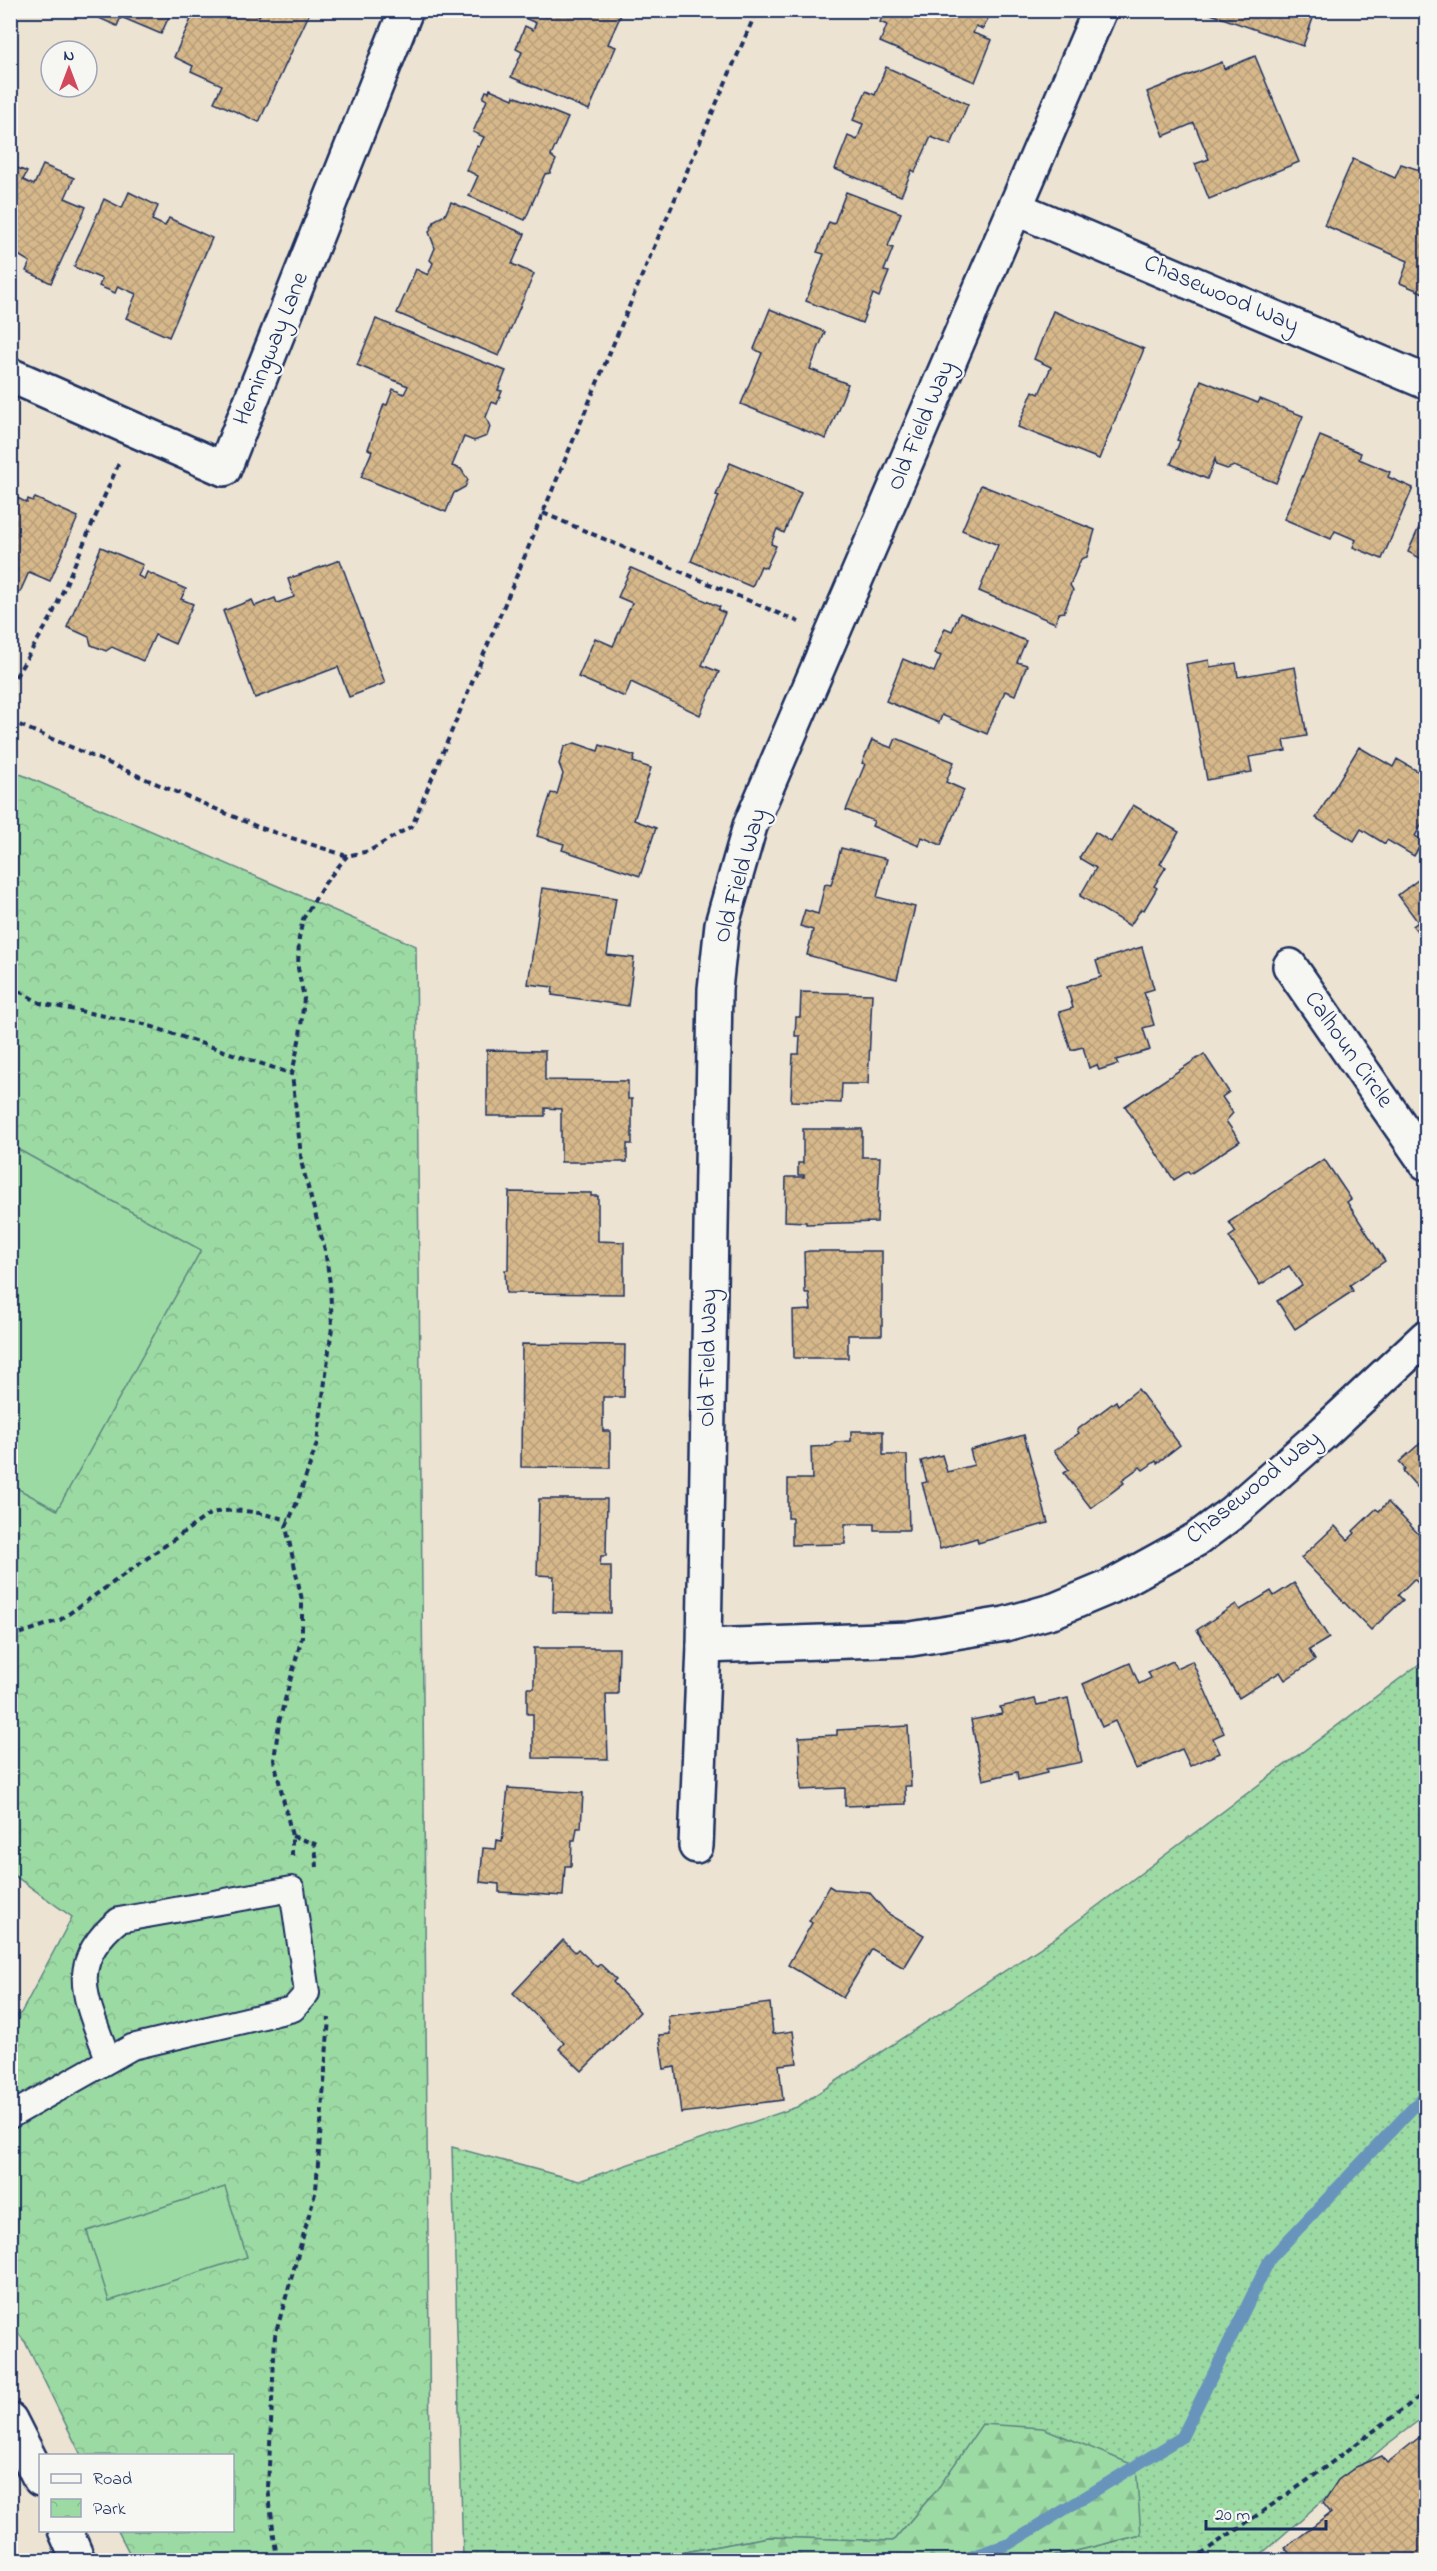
<svg xmlns="http://www.w3.org/2000/svg" width="1437" height="2571" viewBox="0 0 1437 2571" font-family="'Indie Flower',sans-serif">
  <style>
    .grass { fill: url(#grass-dots); stroke: #5c8480; stroke-width: 1.5 }
    .forest { fill: url(#forest-firs); stroke: #5c8480; stroke-width: 1.5 }
    .park { fill: url(#park-crowns); stroke: #5c8480; stroke-width: 1.5 }
    .garden { fill: #9cdaa3; stroke: #5c8480; stroke-width: 1.5 }
    .lines { fill: none; stroke-linecap: round; stroke-linejoin: round }
    .stream { stroke: #6794bc; stroke-width: 12 }
    .building { fill: url(#building-cross-hatch); stroke: #1b2f5e; stroke-width: 1.5 }
    .service-casing { stroke: #1b2f5e; stroke-width: 28 }
    .minor-casing { stroke: #1b2f5e; stroke-width: 38 }
    .path { stroke: #1b2f5e; stroke-width: 4; stroke-dasharray: 6 4.5; stroke-linecap: butt }
    .service { stroke: #f6f6f2; stroke-width: 24 }
    .minor { stroke: #f6f6f2; stroke-width: 33 }
    .labels { text-anchor: middle; dominant-baseline: central; stroke-width: 4.5; stroke-linejoin: round; paint-order: stroke }
    .street-label { font-size: 24px; fill: #1b2f5e; stroke: #f6f6f2 }
  </style>
  <defs>
    <pattern id="grass-dots" width="8" height="8" patternUnits="userSpaceOnUse" patternTransform="scale(1.5)"><rect width="8" height="8" fill="#9cdaa3"/><path d="M2 2h.1M6 6h.1" fill="none" stroke="#86bb8f" stroke-width="1.8" stroke-linecap="round"/></pattern>
    <pattern id="forest-firs" width="22" height="20" patternUnits="userSpaceOnUse" patternTransform="scale(1.5)"><rect width="22" height="20" fill="#9cdaa3"/><path d="M5 1l3.5 6h-7zM16 11l3.5 6h-7z" fill="#86bb8f"/></pattern>
    <pattern id="park-crowns" width="20" height="18" patternUnits="userSpaceOnUse" patternTransform="scale(1.5)"><rect width="20" height="18" fill="#9cdaa3"/><path d="M2 6a3 3 0 1 1 6 0M12 15a3 3 0 1 1 6 0" fill="none" stroke="#86bb8f"/></pattern>
    <pattern id="building-cross-hatch" width="8" height="8" patternUnits="userSpaceOnUse" patternTransform="scale(1.5)"><rect width="8" height="8" fill="#d6b88a"/><path d="M0 0l8 8M0 8l8-8" fill="none" stroke="#b79e7a"/></pattern>
  </defs>
  <rect width="100%" height="100%" fill="#ece3d3"/>
  <filter id="ink" filterUnits="userSpaceOnUse"><feTurbulence type="fractalNoise" baseFrequency=".0167" numOctaves="2"/><feDisplacementMap in="SourceGraphic" scale="12" xChannelSelector="R" yChannelSelector="G"/><feConvolveMatrix kernelMatrix="1 2 1 2 8 2 1 2 1" color-interpolation-filters="sRGB"/></filter>
  <g filter="url(#ink)">
    <polygon class="grass" points="1426,1659 1426,2415 1385,2446 1259,2556 1262,2560 1039,2560 1141,2535 939,2487 893,2541 769,2537 640,2560 463,2560 452,2147 579,2181 797,2107 1052,1940"/>
    <polygon class="forest" points="982,2424 1043,2428 1136,2466 1141,2535 1039,2560 640,2560 769,2537 893,2541 939,2487"/>
    <polygon class="park" points="11,770 416,946 431,2560 133,2560 118,2531 232,2530 232,2456 81,2455 25,2342 11,2324 11,2020 21,2013 72,1917 11,1873"/>
    <g class="garden">
      <polygon points="10,1145 201,1250 57,1510 11,1485"/>
      <polygon points="225,2187 247,2257 109,2301 87,2231"/>
    </g>
    <g class="lines">
      <polyline class="stream" points="962,2560 1009,2544 1182,2437 1270,2259 1426,2094"/>
    </g>
    <g class="building">
      <polygon points="92,10 172,10 161,34 121,17 117,26 90,14"/>
      <polygon points="195,10 248,10 259,16 262,10 311,10 259,122 214,102 222,85 191,71 193,66 174,57"/>
      <polygon points="522,10 623,10 608,44 616,47 589,110 511,77 522,52 516,49 525,26 533,30 536,23 520,16"/>
      <polygon points="885,10 991,12 983,29 976,26 973,33 992,40 975,82 880,42 887,25 880,22"/>
      <polygon points="1199,10 1316,10 1303,46"/>
      <polygon points="1255,56 1299,162 1209,199 1195,164 1209,159 1194,123 1164,136 1147,92 1222,62 1224,69"/>
      <polygon points="886,67 968,104 951,145 931,137 915,172 912,170 901,196 835,169 848,136 857,140 863,124 853,120 866,91 875,95"/>
      <polygon points="490,89 513,99 514,96 568,118 551,156 556,160 550,173 545,174 525,220 469,196 478,176 466,170 477,146 479,147 484,137 473,132 487,100 483,98 486,91 489,92"/>
      <polygon points="1353,159 1395,178 1401,164 1426,172 1426,294 1400,283 1408,261 1324,225"/>
      <polygon points="10,165 27,172 23,180 34,185 43,165 74,178 65,198 86,207 51,283 26,271 30,262 10,250"/>
      <polygon points="129,192 158,206 152,220 165,226 169,218 212,238 169,337 126,318 136,294 118,286 115,293 99,286 102,279 74,267 104,199 122,208"/>
      <polygon points="846,192 901,213 888,246 893,248 884,271 889,272 879,297 873,294 862,323 806,301 824,254 817,252 829,222 834,224"/>
      <polygon points="451,202 525,234 512,264 534,274 499,356 397,313 416,269 428,275 433,263 430,260 435,248 429,232 435,220 445,215"/>
      <polygon points="770,309 825,332 810,369 848,384 826,439 741,404 762,353 754,349"/>
      <polygon points="1053,311 1144,349 1099,459 1018,427 1033,391 1039,394 1051,367 1034,359"/>
      <polygon points="376,319 506,371 498,390 502,391 497,404 492,402 486,417 490,427 487,436 474,441 464,437 452,466 461,469 468,480 465,487 454,493 446,512 361,477 372,451 368,449 384,404 387,405 393,389 404,394 408,386 357,365"/>
      <polygon points="1201,380 1258,403 1260,399 1303,416 1276,483 1234,466 1227,469 1216,465 1215,459 1207,479 1171,464 1180,441 1177,440"/>
      <polygon points="1320,436 1361,453 1359,459 1390,472 1388,477 1413,488 1382,559 1353,547 1356,540 1335,531 1331,539 1284,519"/>
      <polygon points="730,463 801,493 784,533 777,529 771,544 776,546 766,568 761,566 752,587 691,561 719,496 716,495"/>
      <polygon points="10,484 16,486 12,495 27,503 28,499 33,501 35,498 78,517 50,581 29,572 20,592 10,588"/>
      <polygon points="981,485 1095,530 1087,557 1081,559 1070,585 1073,590 1064,612 1059,613 1055,623 979,591 998,545 962,530"/>
      <polygon points="1426,512 1426,561 1408,552"/>
      <polygon points="101,547 143,565 138,576 144,579 147,572 186,589 181,599 193,604 175,644 155,635 143,661 112,647 106,651 91,645 89,637 67,627"/>
      <polygon points="340,560 385,683 349,697 338,667 255,698 223,611 252,600 255,606 275,598 277,603 294,597 288,579"/>
      <polygon points="631,568 720,607 718,610 725,613 702,665 719,672 700,715 631,682 625,697 578,677 595,638 613,646 632,603 618,597"/>
      <polygon points="960,613 1026,641 1017,662 1027,665 1015,695 1005,691 987,734 942,715 939,723 886,701 903,659 934,672 941,656 934,653 945,628 952,631"/>
      <polygon points="1209,660 1210,667 1236,663 1238,677 1295,667 1307,736 1284,740 1286,751 1249,757 1252,772 1207,780 1186,664"/>
      <polygon points="896,738 954,762 946,782 964,790 941,845 922,837 919,846 872,826 874,821 846,810 865,764 862,763 872,740 892,748"/>
      <polygon points="575,743 598,751 600,745 635,756 633,762 651,768 634,820 656,828 640,876 562,850 564,844 537,836 551,793 557,794 563,774 559,764 564,747"/>
      <polygon points="1359,747 1393,767 1397,759 1426,776 1421,786 1426,790 1426,817 1415,836 1423,841 1414,856 1387,840 1385,844 1361,829 1354,841 1316,818"/>
      <polygon points="1133,805 1179,832 1160,864 1166,867 1154,886 1157,888 1144,910 1141,909 1130,926 1080,896 1096,868 1079,858 1095,832 1111,842"/>
      <polygon points="841,848 887,859 877,897 915,907 897,979 807,955 813,930 800,926 805,910 818,914 825,884 831,885"/>
      <polygon points="1426,874 1426,943 1413,926 1418,922 1398,895"/>
      <polygon points="542,888 616,898 607,955 634,958 628,1006 552,995 553,987 528,984"/>
      <polygon points="1142,947 1154,989 1144,992 1154,1025 1143,1028 1150,1050 1116,1060 1118,1064 1099,1070 1097,1065 1089,1068 1083,1047 1071,1050 1059,1012 1073,1008 1067,987 1101,977 1096,961"/>
      <polygon points="801,992 872,994 868,1084 842,1084 841,1103 791,1101 793,1054 799,1054 800,1036 795,1036 796,1017 800,1017"/>
      <polygon points="487,1050 545,1051 545,1080 628,1081 628,1099 632,1099 632,1144 627,1144 627,1162 561,1162 561,1109 545,1108 545,1116 487,1116"/>
      <polygon points="1204,1054 1229,1092 1222,1097 1233,1113 1226,1121 1240,1141 1190,1174 1188,1171 1174,1180 1125,1106"/>
      <polygon points="803,1129 862,1129 862,1157 880,1157 877,1222 806,1224 806,1222 785,1221 786,1177 804,1177 804,1175 798,1175 798,1163 803,1163"/>
      <polygon points="1324,1159 1351,1199 1347,1202 1385,1261 1350,1285 1353,1291 1295,1329 1277,1301 1302,1285 1289,1266 1260,1285 1229,1237 1236,1232 1229,1222"/>
      <polygon points="509,1192 591,1193 591,1196 598,1196 598,1241 624,1242 624,1294 506,1293 505,1270 508,1270"/>
      <polygon points="809,1251 882,1251 882,1335 848,1335 848,1358 794,1358 793,1311 811,1310 809,1293 805,1293 804,1252"/>
      <polygon points="522,1344 625,1345 624,1397 603,1397 603,1431 610,1431 610,1468 521,1467"/>
      <polygon points="1138,1389 1180,1445 1157,1463 1156,1461 1143,1470 1140,1467 1122,1480 1124,1483 1091,1508 1064,1473 1069,1470 1054,1451 1079,1433 1077,1430 1116,1401 1118,1405"/>
      <polygon points="851,1431 883,1431 883,1455 907,1455 909,1530 874,1530 874,1524 845,1524 845,1544 792,1545 792,1518 788,1518 788,1479 812,1479 811,1447 831,1446 836,1442 851,1441"/>
      <polygon points="1024,1435 1048,1523 978,1543 977,1538 940,1549 922,1483 927,1482 921,1461 942,1455 947,1472 974,1465 970,1450"/>
      <polygon points="1426,1438 1426,1497 1403,1471 1405,1469 1399,1462"/>
      <polygon points="539,1499 607,1499 606,1556 601,1556 600,1566 611,1566 611,1613 553,1612 554,1576 537,1575"/>
      <polygon points="1388,1502 1426,1542 1426,1577 1419,1584 1414,1579 1398,1595 1403,1600 1371,1630 1301,1558 1335,1526 1348,1540 1355,1533 1353,1531 1376,1509 1379,1511"/>
      <polygon points="1294,1583 1329,1638 1309,1650 1315,1660 1285,1680 1280,1672 1239,1698 1197,1630 1236,1604 1240,1610 1271,1591 1274,1596"/>
      <polygon points="534,1648 619,1648 618,1694 606,1694 608,1759 533,1758 533,1714 527,1714 527,1688 534,1688"/>
      <polygon points="1173,1661 1176,1668 1192,1661 1224,1733 1213,1738 1220,1753 1190,1766 1182,1749 1136,1769 1115,1721 1102,1727 1083,1684 1130,1663 1139,1684 1151,1678 1148,1672"/>
      <polygon points="1068,1698 1082,1762 1046,1769 1047,1773 1018,1780 1017,1772 983,1780 971,1720 1002,1714 1000,1707 1035,1699 1037,1705"/>
      <polygon points="908,1726 911,1786 905,1786 906,1804 845,1806 845,1788 801,1790 799,1737 837,1735 837,1730"/>
      <polygon points="508,1788 583,1793 581,1828 577,1828 575,1840 572,1840 571,1866 565,1866 563,1896 499,1892 499,1884 480,1882 483,1848 496,1849 497,1840 502,1841"/>
      <polygon points="829,1886 834,1889 869,1892 887,1913 924,1935 904,1968 872,1949 843,1998 788,1965 812,1923 809,1921"/>
      <polygon points="563,1940 575,1952 578,1949 597,1967 600,1964 616,1979 613,1982 640,2012 582,2071 559,2049 564,2043 513,1993"/>
      <polygon points="770,2003 773,2034 793,2031 797,2063 779,2065 783,2100 681,2113 675,2067 664,2069 659,2035 670,2034 668,2016"/>
      <polygon points="1426,2432 1426,2560 1295,2560 1285,2548 1331,2513 1323,2503 1338,2480 1356,2467 1382,2456 1387,2463"/>
    </g>
    <g class="lines">
      <defs>
        <path id="service" d="M10,2116L132,2047L293,2009L307,1993L292,1889L119,1920C63,1965 88,2002 108,2059"/>
        <g id="minor">
          <polyline points="1015,208 1426,382"/>
          <polyline points="10,375 224,469 406,10"/>
          <polyline points="1290,966 1426,1163"/>
          <polyline points="704,1646 911,1639 1005,1624 1055,1610 1110,1587 1197,1539 1233,1512 1322,1434 1426,1337"/>
          <polyline points="696,1846 704,1646 715,989 722,924 750,826 1100,10"/>
          <polyline points="10,2420 40,2479"/>
          <polyline points="65,2530 78,2560"/>
        </g>
      </defs>
      <use href="#service" class="service-casing"/>
      <use href="#minor" class="minor-casing"/>
      <g class="path">
        <polyline points="543,513 799,622"/>
        <polyline points="10,686 51,618 119,463"/>
        <polyline points="10,721 258,827 347,856 369,851 412,826 651,254 757,10"/>
        <polyline points="10,986 40,1003 144,1024 292,1074"/>
        <path d="M10,1637L60,1620L211,1513C241,1507 259,1513 289,1520"/>
        <polyline points="292,1836 315,1844 317,1867"/>
        <polyline points="292,1856 292,1836 274,1760 279,1722 302,1637 302,1600 286,1527 298,1500 317,1443 332,1327 330,1283 325,1250 302,1165 292,1074 300,1036 304,998 298,968 299,938 303,919 325,883 347,856"/>
        <polyline points="277,2560 268,2488 275,2336 316,2190 329,2018"/>
        <polyline points="1192,2560 1304,2483 1426,2392"/>
      </g>
      <use href="#service" class="service"/>
      <use href="#minor" class="minor"/>
    </g>
  </g>
  <g class="labels">
    <g class="street-label">
      <text transform="translate(1221 295) rotate(23)">Chasewood Way</text>
      <text transform="translate(272 349) rotate(-68)">Hemingway Lane</text>
      <text transform="translate(922 426) rotate(-67)">Old Field Way</text>
      <text transform="translate(741 876) rotate(-74)">Old Field Way</text>
      <text transform="translate(1348 1050) rotate(55)">Calhoun Circle</text>
      <text transform="translate(709 1358) rotate(-89)">Old Field Way</text>
      <text transform="translate(1254 1488) rotate(-39)">Chasewood Way</text>
    </g>
  </g>
  <rect width="1437" height="2571" fill="none" stroke="#f6f6f2" stroke-width="36"/>
  <rect x="18" y="18" width="1401" height="2535" fill="none" stroke="#1b2f5e" stroke-width="2" filter="url(#ink)"/>
  <rect x="39" y="2454" width="195" height="78" fill="#f6f6f2" stroke="#9ea6b7" stroke-width="1.5"/>
  <rect x="51" y="2474" width="30" height="9" fill="#f6f6f2" stroke="#9ea6b7" stroke-width="1.5"/>
  <text x="93" y="2484" font-size="18" fill="#1b2f5e">Road</text>
  <rect x="51" y="2499" width="30" height="18" fill="url(#park-crowns)" stroke="#9ea6b7" stroke-width="1.5"/>
  <text x="93" y="2514" font-size="18" fill="#1b2f5e">Park</text>
  <g transform="translate(69 69)"><circle r="28" fill="#f6f6f2" stroke="#9ea6b7" stroke-width="1.5"/>
  <path d="M0-4.5L10 22L0 15L-10 22Z" fill="#d1495b"/>
  <text y="-9" font-size="16" font-weight="bold" text-anchor="middle" fill="#1b2f5e">N</text>
  </g>
  <path d="M1206 2520v9h120v-9" fill="none" stroke="#1b2f5e" stroke-width="3"/>
  <text x="1215" y="2520" font-size="18" fill="#1b2f5e" stroke="#f6f6f2" stroke-width="4.5" paint-order="stroke">20 m</text>
</svg>
